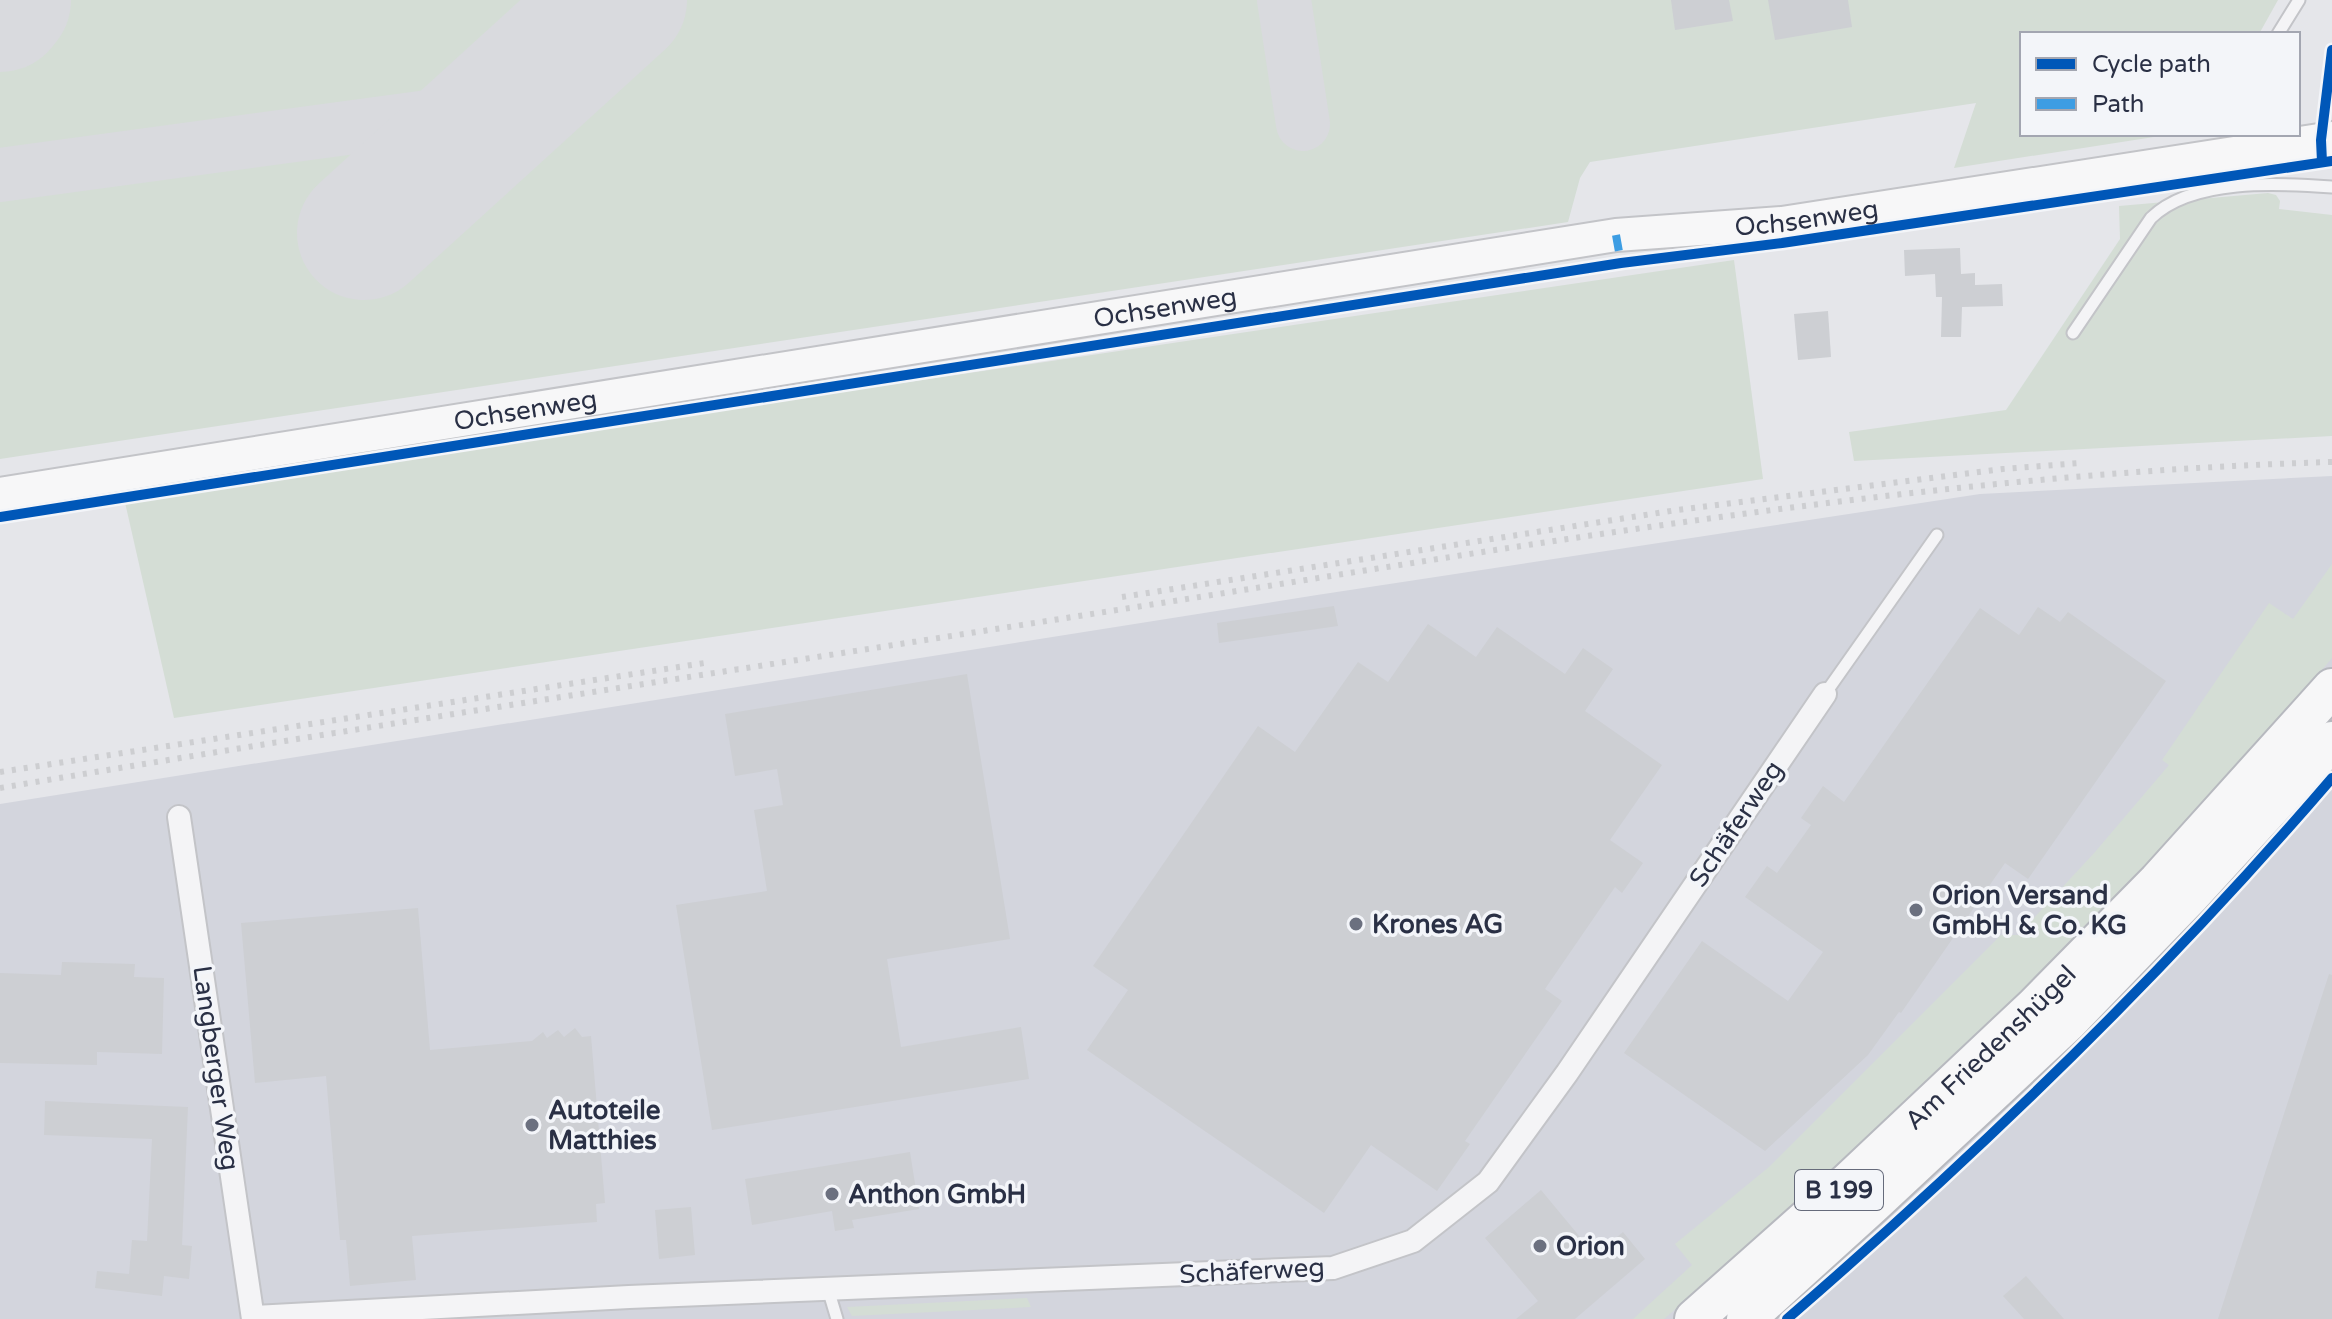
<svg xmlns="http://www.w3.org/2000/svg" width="2332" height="1319" viewBox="0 0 2332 1319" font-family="'Varela Round',sans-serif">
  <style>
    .built { fill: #d3d5dd }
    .green { fill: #d4ddd5 }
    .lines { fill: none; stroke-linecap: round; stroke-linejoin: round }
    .taxiway { stroke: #d9dade; stroke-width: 54 }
    .runway { stroke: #d9dade; stroke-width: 134 }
    .building { fill: #cdcfd3 }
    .service-casing { stroke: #c3c4c8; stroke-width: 15 }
    .minor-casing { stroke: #c3c4c8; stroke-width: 26 }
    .secondary-casing { stroke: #c3c4c8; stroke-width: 36 }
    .trunk-casing { stroke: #b7b9bf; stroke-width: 42 }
    .service { stroke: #f4f4f6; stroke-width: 11 }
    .minor { stroke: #f4f4f6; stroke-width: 22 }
    .secondary { stroke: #f7f7f8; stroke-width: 32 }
    .trunk { stroke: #f7f7f8; stroke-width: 38 }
    .rail { stroke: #cdced1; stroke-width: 6; stroke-dasharray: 4 8; stroke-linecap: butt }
    .quiet { stroke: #3d9de3; stroke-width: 8; stroke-dasharray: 16 8; stroke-linecap: butt }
    .cycleway-casing { stroke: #f3f5f9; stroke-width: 15 }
    .cycleway { stroke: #0057b8; stroke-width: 10 }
    .poi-dot { fill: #6b707f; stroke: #f3f5f9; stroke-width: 3 }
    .labels { text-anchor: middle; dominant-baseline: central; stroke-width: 7; stroke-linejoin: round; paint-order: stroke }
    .shield { fill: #f3f5f9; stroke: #666b7b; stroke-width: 2 }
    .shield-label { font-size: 24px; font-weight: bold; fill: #2a3045 }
    .street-label { font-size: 26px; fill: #2a3045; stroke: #f3f5f9 }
    .poi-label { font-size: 26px; font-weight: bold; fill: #2a3045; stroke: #f3f5f9; text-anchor: start }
  </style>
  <rect width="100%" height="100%" fill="#e5e6ea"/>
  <polygon class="built" points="2332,476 2332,1319 0,1319 0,804 1317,595 1980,494"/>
  <g class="green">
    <polygon points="0,0 2278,0 2259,34 2022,34 2022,134 2173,134 1954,168 1976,103 1590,162 1580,178 1568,222 0,459"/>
    <polygon points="2268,193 2276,195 2280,201 2279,209 2332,215 2332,436 1854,461 1849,432 2006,410 2120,239 2119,206"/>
    <polygon points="1734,260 1763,479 174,718 124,498"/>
    <polygon points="2332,564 2332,658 2286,713 2149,865 1990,1025 1775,1223 1664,1319 1633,1319 1692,1265 1675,1244 1769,1167 2001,935 2018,935 2095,852 2169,765 2162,760 2269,603 2293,619"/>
    <polygon points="1027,1298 1031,1307 852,1316 847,1307"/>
  </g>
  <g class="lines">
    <g class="taxiway">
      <polyline points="1284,0 1303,124"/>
      <polyline points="0,175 502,107"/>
    </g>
    <g class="runway">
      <polyline points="0,5 4,0"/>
      <polyline points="364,233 620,0"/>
    </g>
  </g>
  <g class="building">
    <polygon points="1671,0 1729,0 1733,21 1675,30"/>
    <polygon points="1768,0 1848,0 1852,27 1775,40"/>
    <polygon points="1960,248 1961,274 1975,273 1975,285 2002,284 2003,306 1962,307 1961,337 1941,337 1942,297 1936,297 1935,274 1905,276 1904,250"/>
    <polygon points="1828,311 1831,357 1798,360 1794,314"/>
    <polygon points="1334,606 1338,626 1219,643 1217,623"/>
    <polygon points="2038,607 2060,622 2068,612 2166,681 2028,879 2005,863 1901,1013 1899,1012 1868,1055 1765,1151 1624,1053 1702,941 1788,1001 1823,952 1745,897 1767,866 1777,873 1811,825 1801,818 1823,786 1844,802 1980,608 2019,635"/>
    <polygon points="1428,624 1476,657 1497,627 1565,674 1583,648 1613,669 1585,711 1662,765 1610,840 1643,863 1622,893 1615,887 1545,989 1562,1001 1465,1141 1470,1144 1437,1191 1371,1145 1324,1213 1087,1050 1128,990 1093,966 1258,726 1295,752 1358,662 1388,682"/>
    <polygon points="967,674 1010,939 887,959 901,1047 1021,1027 1029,1079 712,1130 676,905 767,891 754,810 783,805 777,769 735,776 725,714"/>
    <polygon points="418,908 430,1050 532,1041 543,1032 547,1038 558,1030 564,1037 575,1028 582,1037 591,1036 605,1203 596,1204 597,1222 412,1236 416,1280 350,1286 346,1240 340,1240 326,1076 255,1083 241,923"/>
    <polygon points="62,962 135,964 134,977 164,978 162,1054 97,1052 97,1065 0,1063 0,973 61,975"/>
    <polygon points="2329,974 2332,975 2332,1319 2218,1319"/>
    <polygon points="45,1101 188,1107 182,1245 192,1246 189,1279 164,1276 162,1296 95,1288 97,1271 129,1274 132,1240 147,1241 152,1139 44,1135"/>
    <polygon points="910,1152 919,1209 852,1220 854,1228 835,1231 832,1211 752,1225 745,1179"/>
    <polygon points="1541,1190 1595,1255 1623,1232 1645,1259 1575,1319 1516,1319 1538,1301 1485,1238"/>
    <polygon points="691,1207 695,1255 659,1259 655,1210"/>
    <polygon points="2026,1276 2064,1319 2024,1319 2003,1296"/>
  </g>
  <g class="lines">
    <defs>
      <g id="service">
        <polyline points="2278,34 2299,0"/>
        <path d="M2073,333L2151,218C2192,178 2278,183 2332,187"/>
        <polyline points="1825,694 1937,535"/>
        <polyline points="828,1289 837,1319"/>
      </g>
      <g id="minor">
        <polyline points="179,817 253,1319"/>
        <polyline points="253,1317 629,1297 1333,1268 1413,1241 1488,1182 1567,1073 1825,694"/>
      </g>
      <g id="secondary">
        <path id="s1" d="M0,494L1616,235L1782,223L2332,138"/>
      </g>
      <g id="trunk">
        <path id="s2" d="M1694,1319L1847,1183L2035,1006L2158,881L2332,688"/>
        <polyline points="1746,1319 1872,1205 2069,1021 2191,895 2332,741"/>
      </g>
    </defs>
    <use href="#service" class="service-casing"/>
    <use href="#minor" class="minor-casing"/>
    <use href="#secondary" class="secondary-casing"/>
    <use href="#trunk" class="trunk-casing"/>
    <use href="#service" class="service"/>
    <use href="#minor" class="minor"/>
    <use href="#secondary" class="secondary"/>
    <use href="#trunk" class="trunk"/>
    <g class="rail">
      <polyline points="1122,597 1677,510 2003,469 2080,463"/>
      <polyline points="0,772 711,662"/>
      <path d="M0,788C397,721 795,661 1193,598C1570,538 1949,473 2332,462"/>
    </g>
    <polyline class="quiet" points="1616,235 1621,263"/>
    <defs>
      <g id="cycleway">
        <polyline points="2322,162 2321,140 2332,50"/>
        <polyline points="0,517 1621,263 1782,243 2332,161"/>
        <path d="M1787,1319C1980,1152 2166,972 2332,778"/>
      </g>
    </defs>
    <use href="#cycleway" class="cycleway-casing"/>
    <use href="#cycleway" class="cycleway"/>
  </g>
  <g class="poi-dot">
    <circle cx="1916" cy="910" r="8"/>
    <circle cx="1356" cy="924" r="8"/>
    <circle cx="532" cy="1125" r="8"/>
    <circle cx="832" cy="1194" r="8"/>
    <circle cx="1540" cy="1246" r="8"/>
  </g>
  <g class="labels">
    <rect class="shield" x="1795" y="1170" width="88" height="40" rx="6"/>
    <g class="shield-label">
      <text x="1839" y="1190">B 199</text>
    </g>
    <g class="street-label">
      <text stroke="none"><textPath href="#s1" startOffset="1828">Ochsenweg</textPath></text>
      <text stroke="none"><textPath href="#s1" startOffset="1180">Ochsenweg</textPath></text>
      <text stroke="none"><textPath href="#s1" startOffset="532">Ochsenweg</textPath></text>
      <text transform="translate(1736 824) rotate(-56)">Schäferweg</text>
      <text stroke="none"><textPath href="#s2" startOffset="402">Am Friedenshügel</textPath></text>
      <text transform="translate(216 1068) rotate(82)">Langberger Weg</text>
      <text transform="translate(1252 1271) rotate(-3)">Schäferweg</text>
    </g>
    <g class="poi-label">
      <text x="1932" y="895">Orion Versand<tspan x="1932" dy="30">GmbH &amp; Co. KG</tspan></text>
      <text x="1372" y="924">Krones AG</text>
      <text x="548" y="1110">Autoteile<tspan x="548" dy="30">Matthies</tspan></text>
      <text x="848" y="1194">Anthon GmbH</text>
      <text x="1556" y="1246">Orion</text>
    </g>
  </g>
  <rect x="2020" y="32" width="280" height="104" fill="#f3f5f9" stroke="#a3a6b1" stroke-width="2"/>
  <rect x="2036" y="58" width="40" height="12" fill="#0057b8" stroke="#a3a6b1" stroke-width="2"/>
  <text x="2092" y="72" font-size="24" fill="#2a3045">Cycle path</text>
  <rect x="2036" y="98" width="40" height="12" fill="#3d9de3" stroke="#a3a6b1" stroke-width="2"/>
  <text x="2092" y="112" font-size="24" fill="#2a3045">Path</text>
</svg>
